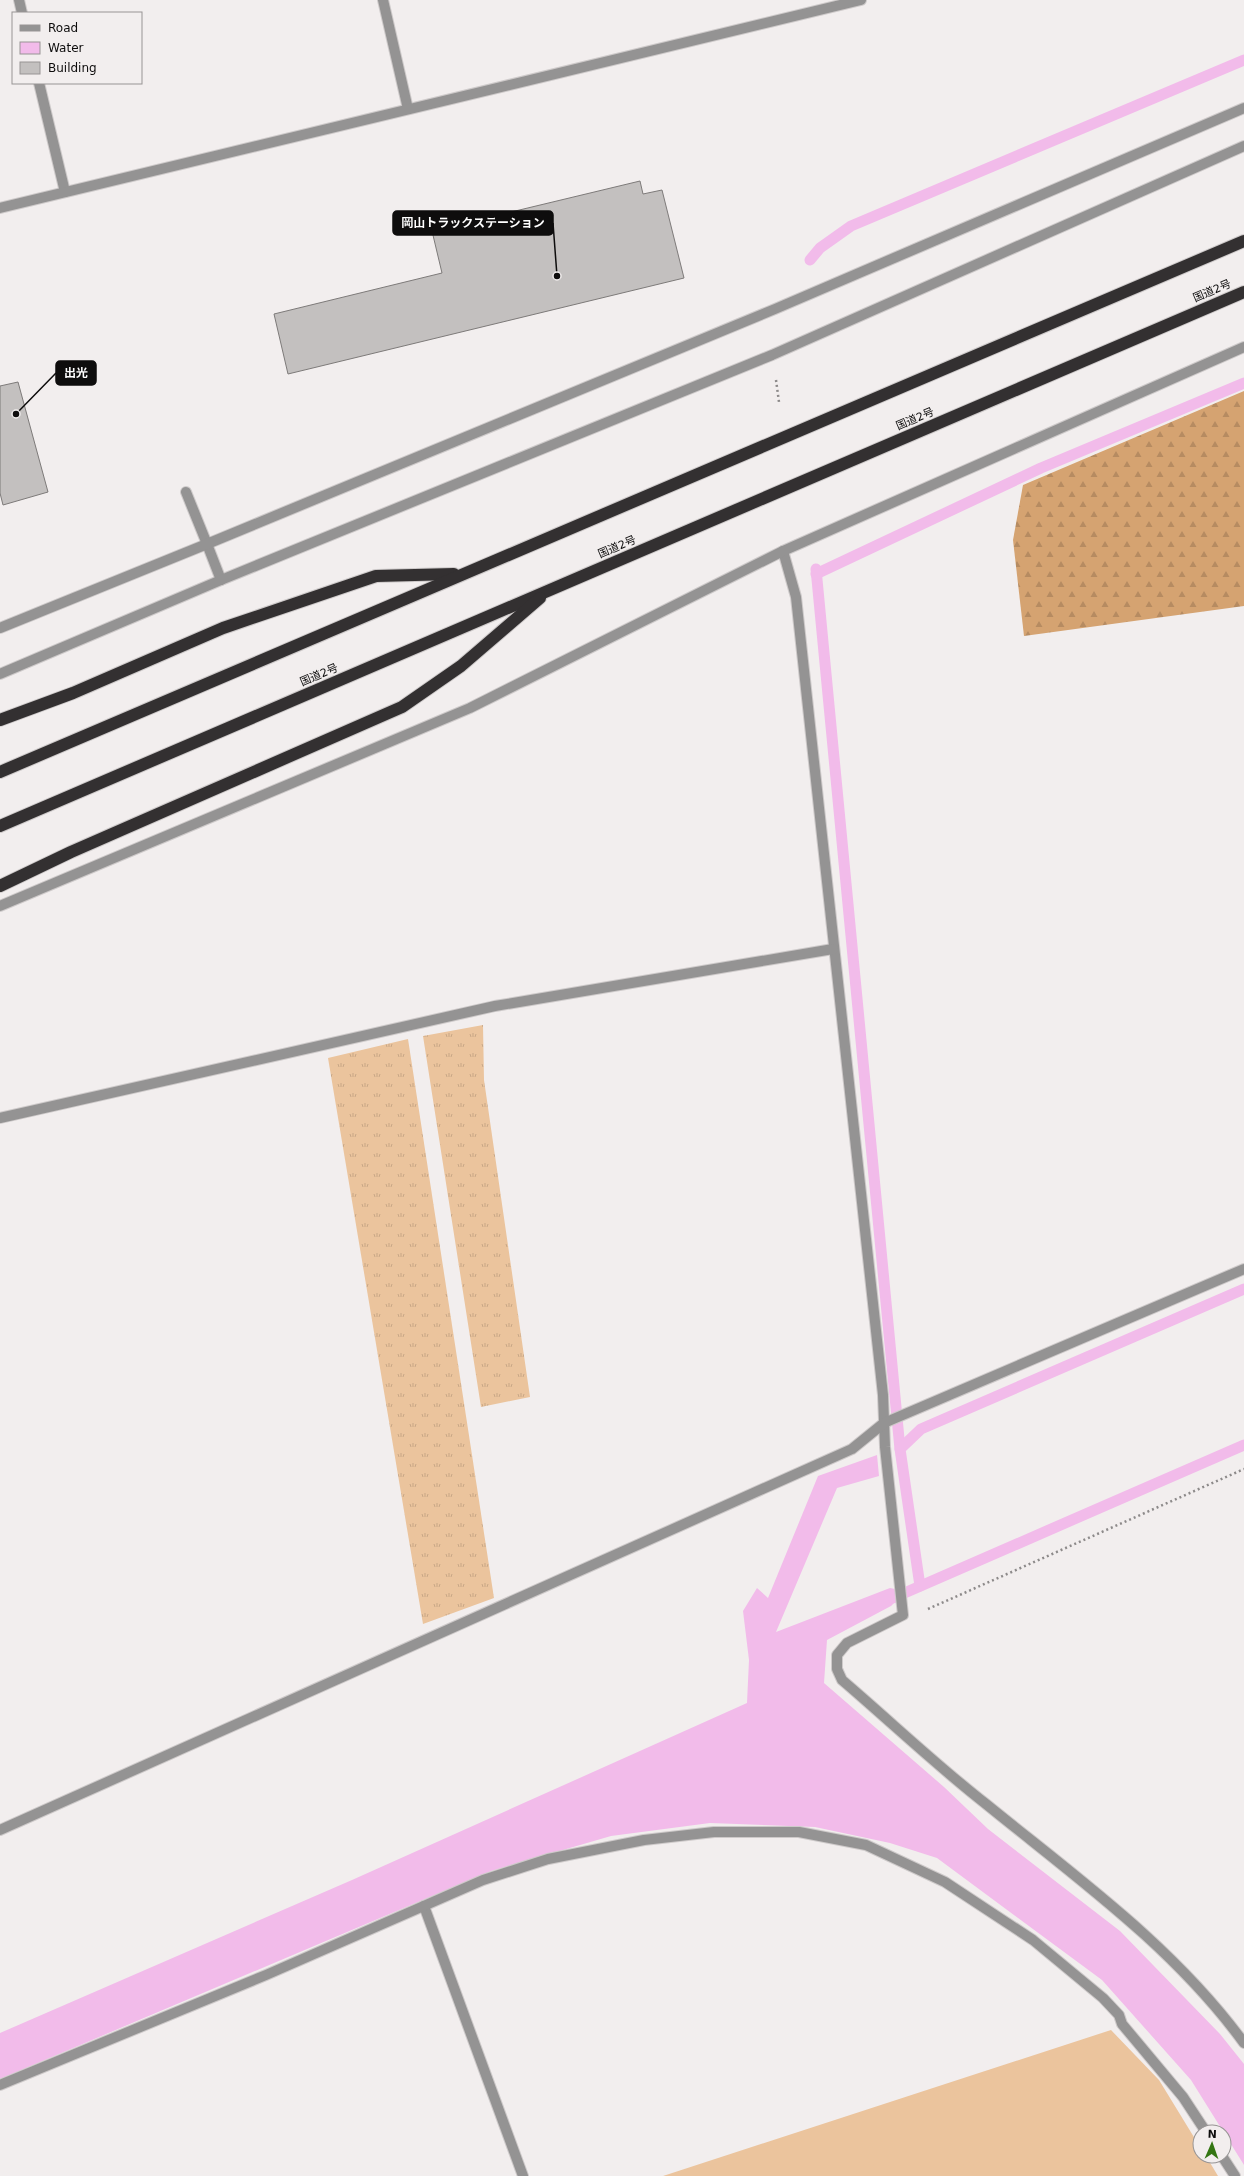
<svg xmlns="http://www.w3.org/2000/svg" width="1244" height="2176" viewBox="0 0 1244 2176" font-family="'DejaVu Sans','Noto Sans JP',sans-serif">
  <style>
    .grass { fill: url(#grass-tufts) }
    .forest { fill: url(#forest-firs) }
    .pitch { fill: #ebc49d }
    .water { fill: #f2bbea }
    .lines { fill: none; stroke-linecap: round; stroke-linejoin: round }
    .stream { stroke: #f2bbea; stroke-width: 11 }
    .building { fill: #c3c0bf; stroke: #7d7a79 }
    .lane-casing { stroke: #cecaca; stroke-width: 12 }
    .street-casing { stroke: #cecaca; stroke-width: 12 }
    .highway-casing { stroke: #cecaca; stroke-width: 14 }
    .path { stroke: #8d8a8a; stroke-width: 2.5; stroke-dasharray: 2 3; stroke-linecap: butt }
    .lane { stroke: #949393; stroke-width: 10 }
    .street { stroke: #949393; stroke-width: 10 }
    .highway { stroke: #333031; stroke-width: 12 }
    .labels { text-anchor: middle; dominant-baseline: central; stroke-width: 3.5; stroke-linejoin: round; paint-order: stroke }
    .street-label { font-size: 11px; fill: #0e0d0d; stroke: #f2eeee }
    .leader { fill: none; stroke: #0e0d0d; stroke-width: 1.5 }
    .callout-dot { fill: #0e0d0d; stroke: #f2eeee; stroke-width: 1.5 }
    .callout { fill: #0e0d0d; stroke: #0e0d0d; stroke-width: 1.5 }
    .callout-label { font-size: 12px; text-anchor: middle; font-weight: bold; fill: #fff }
  </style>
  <defs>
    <pattern id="grass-tufts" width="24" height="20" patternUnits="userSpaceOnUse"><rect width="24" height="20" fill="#ebc49d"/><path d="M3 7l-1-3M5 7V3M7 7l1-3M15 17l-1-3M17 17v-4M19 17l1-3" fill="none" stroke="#c8a786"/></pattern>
    <pattern id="forest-firs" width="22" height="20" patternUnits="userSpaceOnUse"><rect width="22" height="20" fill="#d5a371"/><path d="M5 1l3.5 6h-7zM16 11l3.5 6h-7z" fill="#b68b61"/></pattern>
  </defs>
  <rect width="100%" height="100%" fill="#f2eeee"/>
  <g class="grass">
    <polygon points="483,1025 484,1080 530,1397 481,1407 423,1036"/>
    <polygon points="408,1039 494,1598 423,1624 328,1058"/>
  </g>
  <polygon class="forest" points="1244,391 1244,606 1024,636 1013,540 1023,485"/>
  <polygon class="pitch" points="1111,2030 1159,2080 1200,2147 1200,2156 1206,2156 1218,2176 663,2176"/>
  <polygon class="water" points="877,1455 879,1476 837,1488 776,1632 890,1588 895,1589 897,1600 891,1606 827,1640 824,1683 944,1787 988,1829 1120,1931 1220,2034 1244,2064 1244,2165 1191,2080 1102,1980 937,1858 890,1843 815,1827 710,1823 611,1836 491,1871 0,2079 0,2033 352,1880 747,1703 749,1660 743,1611 757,1588 768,1598 818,1476"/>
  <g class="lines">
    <g class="stream">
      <polyline points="810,260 820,248 851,226 1244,60"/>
      <polyline points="816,569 900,1449"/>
      <polyline points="816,574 1041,468 1244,383"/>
      <polyline points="920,1586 900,1449 921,1429 1244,1289"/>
      <polyline points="893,1598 1244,1445"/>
    </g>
  </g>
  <g class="building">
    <polygon points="640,181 643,194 662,190 684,278 288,374 274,314 442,273 432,231"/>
    <polygon points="18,382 48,492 3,505 0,493 0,386"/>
  </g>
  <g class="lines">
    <defs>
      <g id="lane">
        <polyline points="19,0 22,13"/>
        <polyline points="383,0 408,109"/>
        <polyline points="39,83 65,192"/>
        <polyline points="0,208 861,0"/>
        <polyline points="186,492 207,544"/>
      </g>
      <g id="street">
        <polyline points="207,544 221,580"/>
        <path d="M783,551L796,597L883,1395L885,1447L903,1615L847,1643L837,1655V1669L842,1680C890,1721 936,1765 986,1804C1077,1878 1174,1947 1244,2043"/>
        <polyline points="0,628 207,544 775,309 1244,108"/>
        <polyline points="0,674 221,580 772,355 1244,146"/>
        <polyline points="0,906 470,708 783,551 1244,347"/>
        <polyline points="0,1118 495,1006 833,949"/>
        <polyline points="0,1830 852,1449 884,1423 1244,1269"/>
        <polyline points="424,1906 523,2176"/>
        <polyline points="0,2085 266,1975 483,1880 548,1859 644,1840 714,1832 799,1832 866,1845 945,1882 1033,1940 1103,1998 1119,2015 1122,2024 1183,2097 1206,2132"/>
        <polyline points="1222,2156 1235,2176"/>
      </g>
      <g id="highway">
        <polyline points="0,720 73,693 223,628 376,576 454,574"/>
        <path d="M0,772C414,593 830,420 1244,241"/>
        <polyline points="0,826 1244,292"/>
        <polyline points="0,886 71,852 402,707 461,666 540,598"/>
      </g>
    </defs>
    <use href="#lane" class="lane-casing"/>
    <use href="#street" class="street-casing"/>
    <use href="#highway" class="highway-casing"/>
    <g class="path">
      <polyline points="776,380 779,402"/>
      <polyline points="928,1609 1244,1469"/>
    </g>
    <use href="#lane" class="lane"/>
    <use href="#street" class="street"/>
    <use href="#highway" class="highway"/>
  </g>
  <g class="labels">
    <g class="street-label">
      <text transform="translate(1212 291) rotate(-23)">国道2号</text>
      <text transform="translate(915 419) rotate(-23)">国道2号</text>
      <text transform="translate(617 547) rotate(-23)">国道2号</text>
      <text transform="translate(319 675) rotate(-23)">国道2号</text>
    </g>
  </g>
  <path class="leader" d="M557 276L553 223M16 414L56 373"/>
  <g class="callout-dot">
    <circle cx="557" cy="276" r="4"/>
    <circle cx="16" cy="414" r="4"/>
  </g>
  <g class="callout">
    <rect x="393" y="211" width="160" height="24" rx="4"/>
    <rect x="56" y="361" width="40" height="24" rx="4"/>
  </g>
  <g class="callout-label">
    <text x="473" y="227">岡山トラックステーション</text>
    <text x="76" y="377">出光</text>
  </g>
  <rect x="12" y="12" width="130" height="72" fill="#f2eeee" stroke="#979494"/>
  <rect x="20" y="25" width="20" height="6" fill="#949393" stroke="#979494"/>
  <text x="48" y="32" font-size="12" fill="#0e0d0d">Road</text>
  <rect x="20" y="42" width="20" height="12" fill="#f2bbea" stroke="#979494"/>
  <text x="48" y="52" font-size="12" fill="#0e0d0d">Water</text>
  <rect x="20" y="62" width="20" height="12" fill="#c3c0bf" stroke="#979494"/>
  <text x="48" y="72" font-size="12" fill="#0e0d0d">Building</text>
  <g transform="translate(1212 2144) rotate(2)"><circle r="19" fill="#f2eeee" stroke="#979494"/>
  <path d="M0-3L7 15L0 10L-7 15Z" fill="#347613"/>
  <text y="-6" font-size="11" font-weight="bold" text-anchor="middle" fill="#0e0d0d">N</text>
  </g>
</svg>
